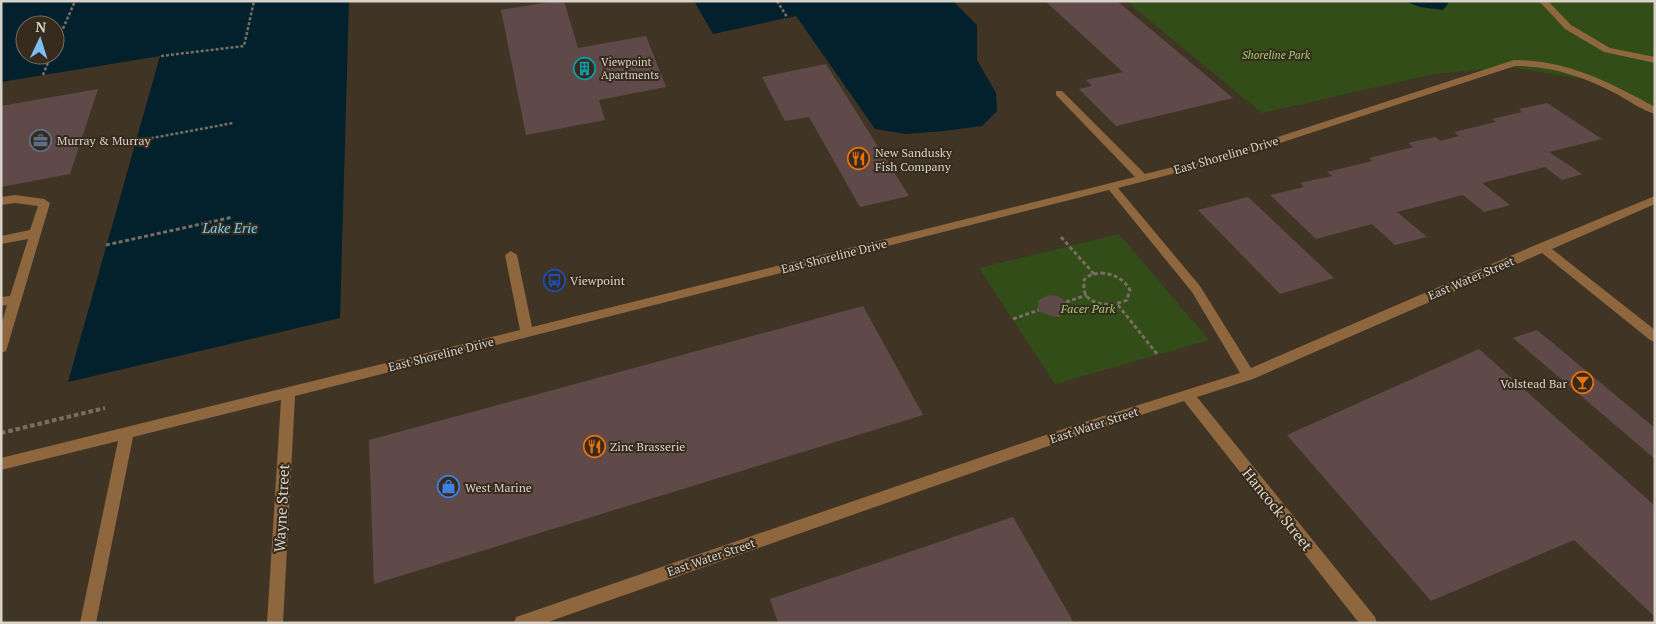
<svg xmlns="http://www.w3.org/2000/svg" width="1656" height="624" viewBox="0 0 1656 624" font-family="'PT Serif',serif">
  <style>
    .green { fill: #324d17 }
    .water { fill: #02212d; fill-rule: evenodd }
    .building { fill: #604a49 }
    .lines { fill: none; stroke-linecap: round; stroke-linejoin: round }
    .path-far2 { stroke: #786e61; stroke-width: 2.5; stroke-dasharray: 3 2; stroke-linecap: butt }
    .path-far1 { stroke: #786e61; stroke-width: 3; stroke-dasharray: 4 2.5; stroke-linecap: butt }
    .path { stroke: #786e61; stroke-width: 4; stroke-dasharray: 4.5 3; stroke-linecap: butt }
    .minor { fill: #8f673f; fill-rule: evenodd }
    .labels { text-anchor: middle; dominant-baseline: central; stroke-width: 4; stroke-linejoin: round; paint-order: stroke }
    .far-park-label { font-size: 11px; font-style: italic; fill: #9ed171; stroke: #362b1c }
    .far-poi-label { font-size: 11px; fill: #d9d2c9; stroke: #362b1c; text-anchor: start }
    .poi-label { font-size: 12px; fill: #d9d2c9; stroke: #362b1c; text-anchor: start }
    .street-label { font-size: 12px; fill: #d9d2c9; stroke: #362b1c }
    .park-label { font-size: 12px; font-style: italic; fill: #9ed171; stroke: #362b1c }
    .water-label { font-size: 14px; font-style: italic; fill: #6fd2fb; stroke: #362b1c }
    .near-street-label { font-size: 15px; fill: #d9d2c9; stroke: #362b1c }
  </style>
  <rect width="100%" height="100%" fill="#403525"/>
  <g class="green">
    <polygon points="1126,1 1404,1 1420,7 1448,4 1446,1 1655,1 1655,108 1590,80 1509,67 1434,74 1262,113"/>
    <polygon points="1119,234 1209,340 1055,384 979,268"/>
  </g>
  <g class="water">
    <path d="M1,1H349L340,318L68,382L160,56L1,82ZM25,25H55V55H25Z"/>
    <polygon points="694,1 953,1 977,25 977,60 996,93 997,111 982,126 944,131 906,134 875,129 796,16 713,34"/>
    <polygon points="1404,1 1446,1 1448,4 1443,10 1420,7"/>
  </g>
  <g class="building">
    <polygon points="556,1 564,1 578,48 646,36 666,87 599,100 605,120 526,135 501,10"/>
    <polygon points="1045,1 1117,1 1233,98 1116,126 1079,89 1092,86 1086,80 1123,72"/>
    <polygon points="826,64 909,196 860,207 809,117 785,121 762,77"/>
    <polygon points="98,89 70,174 1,187 1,106"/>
    <polygon points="1547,103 1602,139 1549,152 1582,174 1562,180 1545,167 1482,183 1510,205 1484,212 1463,195 1397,212 1427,237 1395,245 1372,224 1316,239 1270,195 1304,187 1300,183 1332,176 1327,172 1372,161 1369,158 1413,147 1408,143 1435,137 1440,141 1459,136 1454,132 1496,122 1492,119 1522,112 1519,109"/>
    <polygon points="1248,197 1334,278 1280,294 1198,210"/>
    <polygon points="1048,295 1058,296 1066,302 1069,309 1067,312 1060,317 1055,317 1041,312 1038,308 1038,301"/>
    <polygon points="863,306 923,415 374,584 369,440"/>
    <polygon points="1537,330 1655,428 1655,459 1513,338"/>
    <polygon points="1479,349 1655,506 1655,617 1574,540 1431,601 1287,435"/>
    <polygon points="1013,517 1074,623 778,623 770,599"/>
  </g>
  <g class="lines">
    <g class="path-far2">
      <polyline points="777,1 787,17"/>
      <polyline points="55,47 75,1"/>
      <polyline points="161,56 244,46 254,1"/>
      <polyline points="43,75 51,55"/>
      <polyline points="136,141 233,123"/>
    </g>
    <g class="path-far1">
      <polyline points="1061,237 1094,274"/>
      <polyline points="106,245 233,217"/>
      <path d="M1101,273C1114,274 1123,278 1130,290L1127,300C1113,307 1082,307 1084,285C1084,281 1083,280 1086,278C1090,274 1096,274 1101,273Z"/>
      <polyline points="1066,302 1087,295"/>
      <polyline points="1118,305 1157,354"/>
      <polyline points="1013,319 1039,310"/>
    </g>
    <polyline class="path" points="1,433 105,408"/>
    <g class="minor">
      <polygon points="1539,1 1548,1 1571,25 1610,48 1655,57 1655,63 1604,52 1565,29"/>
      <path d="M1514,60C1567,60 1609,82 1655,107V114C1642,110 1629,101 1617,94C1584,77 1553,66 1515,66L1237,157L1118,188L1200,286L1251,368L1538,244L1655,196V204L1552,249L1655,330V342L1650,340L1542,253L1253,379L1197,397L1375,617L1377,623H1359L1184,401L1074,437L545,623H514L516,617L522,615L1072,426L1240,373L1192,292L1109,190L295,396L283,623H267L281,400L133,437L96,623H80L118,441L1,470V458L520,330L505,255L511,251L517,255L532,327L1135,177L1056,95V91H1062L1145,174L1229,153Z"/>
      <polygon points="15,195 44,199 50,203 7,348 6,351 1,353 1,326 7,305 1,306 1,297 10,296 28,239 1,244 1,236 30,230 38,206 15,203 1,205 1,197"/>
    </g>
  </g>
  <defs>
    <symbol id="building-ring" viewBox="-11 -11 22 22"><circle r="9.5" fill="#362b1c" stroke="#0f9aa8" stroke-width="1.5"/><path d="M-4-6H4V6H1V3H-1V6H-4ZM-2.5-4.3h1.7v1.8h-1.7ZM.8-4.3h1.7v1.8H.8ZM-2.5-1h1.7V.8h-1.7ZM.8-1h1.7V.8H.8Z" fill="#0f9aa8"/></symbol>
    <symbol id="office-ring" viewBox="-11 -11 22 22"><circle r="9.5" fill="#362b1c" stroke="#5c6f8a" stroke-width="1.5"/><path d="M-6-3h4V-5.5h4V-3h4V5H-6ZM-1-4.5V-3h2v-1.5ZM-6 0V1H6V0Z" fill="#5c6f8a"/></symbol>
    <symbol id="restaurant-ring" viewBox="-11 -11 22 22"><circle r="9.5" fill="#362b1c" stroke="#e8710a" stroke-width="1.5"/><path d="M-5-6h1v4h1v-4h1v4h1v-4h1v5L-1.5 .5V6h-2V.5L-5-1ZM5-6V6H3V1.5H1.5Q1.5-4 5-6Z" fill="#e8710a"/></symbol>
    <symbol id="bus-ring" viewBox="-11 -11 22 22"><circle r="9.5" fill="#362b1c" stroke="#1a4fb4" stroke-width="1.5"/><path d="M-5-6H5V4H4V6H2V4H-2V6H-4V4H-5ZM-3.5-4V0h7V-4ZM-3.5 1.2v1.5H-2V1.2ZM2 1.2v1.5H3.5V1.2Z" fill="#1a4fb4"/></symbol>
    <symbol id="bar-ring" viewBox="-11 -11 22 22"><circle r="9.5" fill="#362b1c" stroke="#e8710a" stroke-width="1.5"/><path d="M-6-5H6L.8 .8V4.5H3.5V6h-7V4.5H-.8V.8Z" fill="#e8710a"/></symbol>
    <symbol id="shop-ring" viewBox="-11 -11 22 22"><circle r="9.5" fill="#362b1c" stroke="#3f7fe0" stroke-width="1.5"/><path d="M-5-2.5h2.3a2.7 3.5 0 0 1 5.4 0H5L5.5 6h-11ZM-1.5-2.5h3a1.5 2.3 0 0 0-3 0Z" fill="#3f7fe0"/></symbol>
  </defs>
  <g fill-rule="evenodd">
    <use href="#building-ring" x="572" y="56" width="25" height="25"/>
    <use href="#office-ring" x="28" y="128" width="25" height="25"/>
    <use href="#restaurant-ring" x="846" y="146" width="25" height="25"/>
    <use href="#bus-ring" x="542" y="268" width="25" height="25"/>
    <use href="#bar-ring" x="1570" y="370" width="25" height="25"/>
    <use href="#restaurant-ring" x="582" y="434" width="25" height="25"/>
    <use href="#shop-ring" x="436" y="474" width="25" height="25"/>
  </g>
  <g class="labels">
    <g class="far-park-label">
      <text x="1276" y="55">Shoreline Park</text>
    </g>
    <g class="far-poi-label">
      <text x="601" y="62">Viewpoint<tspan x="601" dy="13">Apartments</tspan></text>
    </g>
    <g class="poi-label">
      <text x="57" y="140">Murray &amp; Murray</text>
      <text x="875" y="152">New Sandusky<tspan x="875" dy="14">Fish Company</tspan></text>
      <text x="570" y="280">Viewpoint</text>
      <text x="1567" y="383" text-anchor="end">Volstead Bar</text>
      <text x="610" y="446">Zinc Brasserie</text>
      <text x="465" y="487">West Marine</text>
    </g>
    <g class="street-label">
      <text transform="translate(1226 155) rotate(-16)">East Shoreline Drive</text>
      <text transform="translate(834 256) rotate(-14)">East Shoreline Drive</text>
      <text transform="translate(1471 278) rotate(-23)">East Water Street</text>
      <text transform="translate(441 354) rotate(-14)">East Shoreline Drive</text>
      <text transform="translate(1094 425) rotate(-18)">East Water Street</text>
      <text transform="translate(711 557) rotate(-19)">East Water Street</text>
    </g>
    <g class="park-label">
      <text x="1088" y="308">Facer Park</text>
    </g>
    <g class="water-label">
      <text x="230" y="227">Lake Erie</text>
    </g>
    <g class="near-street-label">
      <text transform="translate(281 508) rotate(-87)">Wayne Street</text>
      <text transform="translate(1278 509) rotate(51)">Hancock Street</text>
    </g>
  </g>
  <rect width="1656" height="624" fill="none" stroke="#d9d2c9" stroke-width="5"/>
  <g transform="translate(40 40) rotate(4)"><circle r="24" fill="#362b1c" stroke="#776e61"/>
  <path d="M0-4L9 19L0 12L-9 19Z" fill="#7dbef9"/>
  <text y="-8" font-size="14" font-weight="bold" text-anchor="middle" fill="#d9d2c9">N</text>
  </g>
</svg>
